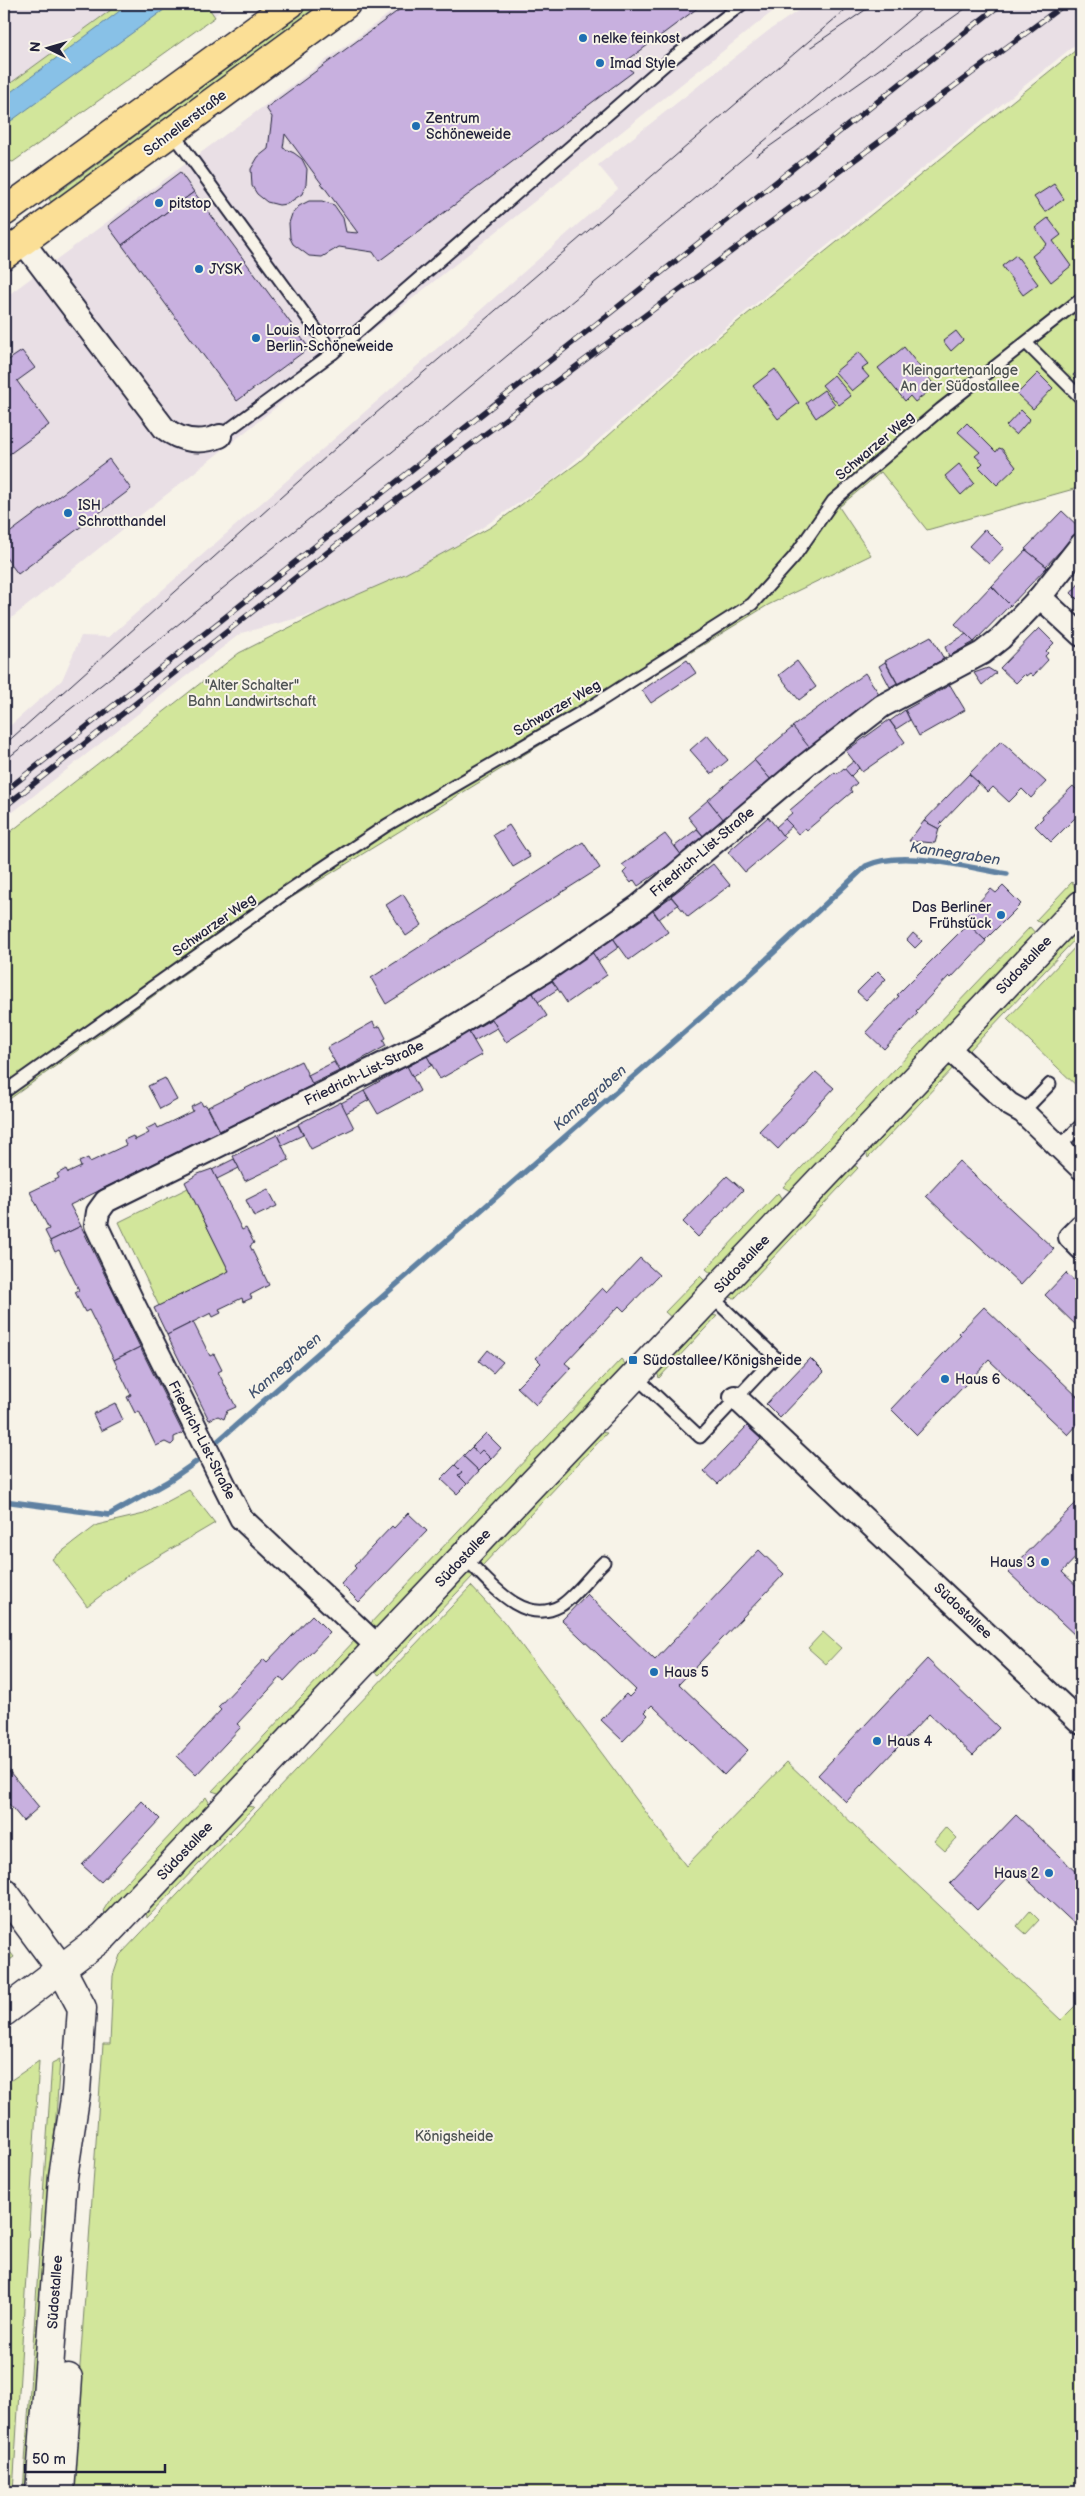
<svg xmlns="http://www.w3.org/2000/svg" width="1085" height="2496" viewBox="0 0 1085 2496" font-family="'Balsamiq Sans',sans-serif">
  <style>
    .built { fill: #e9dfe5 }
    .green { fill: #d2e69b; stroke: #7a846b }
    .water { fill: #88c1e7; stroke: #5f81a2 }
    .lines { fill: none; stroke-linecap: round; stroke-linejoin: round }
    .stream { stroke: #5f81a2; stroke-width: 5.5 }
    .building { fill: #c8b0df; stroke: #22223b }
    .service-casing { stroke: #22223b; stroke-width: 15 }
    .minor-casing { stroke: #22223b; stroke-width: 26 }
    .tertiary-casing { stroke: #22223b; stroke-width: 31 }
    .secondary-casing { stroke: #22223b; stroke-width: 31 }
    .primary-casing { stroke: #22223b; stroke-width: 31 }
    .service { stroke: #f7f3e8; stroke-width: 11 }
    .minor { stroke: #f7f3e8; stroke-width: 22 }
    .tertiary { stroke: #f7f3e8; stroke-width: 28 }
    .secondary { stroke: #f7f3e8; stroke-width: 28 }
    .primary { stroke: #fbdf96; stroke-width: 28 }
    .tram { stroke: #22223b; stroke-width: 1 }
    .rail-casing { stroke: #22223b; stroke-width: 5.5 }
    .rail { stroke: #f7f3e8; stroke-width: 4; stroke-dasharray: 11; stroke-linecap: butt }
    .poi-dot { fill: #1f6fb2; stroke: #f7f3e8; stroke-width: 2 }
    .labels { text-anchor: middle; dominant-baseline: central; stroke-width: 4; stroke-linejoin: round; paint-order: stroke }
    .poi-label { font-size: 14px; fill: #22223b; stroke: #f7f3e8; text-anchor: start }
    .street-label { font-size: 14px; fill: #22223b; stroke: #f7f3e8 }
    .park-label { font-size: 14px; fill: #4e5353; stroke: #f7f3e8 }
    .water-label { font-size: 15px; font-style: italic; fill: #41526f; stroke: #f7f3e8 }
  </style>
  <rect width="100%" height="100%" fill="#f7f3e8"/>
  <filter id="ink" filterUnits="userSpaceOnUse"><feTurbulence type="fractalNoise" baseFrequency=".02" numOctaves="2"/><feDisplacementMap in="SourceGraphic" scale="10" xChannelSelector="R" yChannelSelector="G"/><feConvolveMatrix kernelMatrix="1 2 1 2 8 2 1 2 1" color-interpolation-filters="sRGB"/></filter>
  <g filter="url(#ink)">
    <g class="built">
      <polygon points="4,4 230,4 13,162 4,160"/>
      <polygon points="402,4 782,4 4,624 4,298"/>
      <polygon points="808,4 1081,4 1081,40 718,334 554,479 381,596 241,633 4,819 4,731 62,680 81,636 109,637 618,189 598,165 768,31"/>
    </g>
    <g class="green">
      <polygon points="119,4 206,4 215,17 13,162 4,160 4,88"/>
      <polygon points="309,4 330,4 55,207 49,199 243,57"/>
      <polygon points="1081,46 1081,487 927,530 881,472 839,507 871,555 768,605 286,901 4,1103 4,837 239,653 336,604 405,574 491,527 579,462 720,336"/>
      <polygon points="1072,882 1077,890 1045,925 1036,920"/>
      <polygon points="1081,923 1081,933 968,1052 966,1045"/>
      <polygon points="1030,927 1036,934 792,1192 783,1187"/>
      <polygon points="1081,941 1081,1090 1007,1019"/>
      <polygon points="948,1064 955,1066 868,1158 866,1151"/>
      <polygon points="853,1164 858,1168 735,1298 728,1297"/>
      <polygon points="188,1188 229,1271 159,1306 119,1222"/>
      <polygon points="778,1193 783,1201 713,1275 706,1269"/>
      <polygon points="700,1276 706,1282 672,1318 665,1312"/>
      <polygon points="711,1315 717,1316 659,1378 657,1372"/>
      <polygon points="621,1359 627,1366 376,1631 367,1627"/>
      <polygon points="599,1432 607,1433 482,1566 479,1560"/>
      <polygon points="189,1490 215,1523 132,1572 87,1606 52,1559 97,1525 144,1514"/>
      <polygon points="466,1574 474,1575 379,1675 374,1671"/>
      <polygon points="471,1586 504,1622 686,1866 787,1762 1061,2020 1081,2000 1081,2492 71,2492 103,2044 110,2044 113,1976 120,1955"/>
      <polygon points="823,1632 841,1648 826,1664 808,1648"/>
      <polygon points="357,1638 361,1646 221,1794 212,1791"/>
      <polygon points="206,1797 210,1804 107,1915 103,1911 111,1898"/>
      <polygon points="246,1806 254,1807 147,1918 146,1910"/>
      <polygon points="946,1827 957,1838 945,1851 934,1841"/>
      <polygon points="1030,1911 1039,1920 1026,1934 1017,1926"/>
      <polygon points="4,1944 14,1957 4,1964"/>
      <polygon points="60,2059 30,2492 23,2492 52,2063"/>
      <polygon points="39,2061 13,2492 4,2492 4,2085"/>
    </g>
    <polygon class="water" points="129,4 172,4 4,126 4,97"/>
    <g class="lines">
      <g class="stream">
        <path d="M218,1441L755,970L866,866C902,848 968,868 1007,874"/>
        <polyline points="4,1501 109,1515 167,1482 196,1462"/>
      </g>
    </g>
    <g class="building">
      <polygon points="407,4 703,4 625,62 633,72 379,261 373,252 339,247 322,257 309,256 293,244 290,238 289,223 292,214 299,206 309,201 322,201 334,205 343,218 346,232 358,233 285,134 283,148 294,153 302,159 307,169 306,184 302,194 287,204 279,205 267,202 257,194 252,186 251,169 258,157 268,149 272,117 266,108"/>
      <polygon points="180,172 194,192 122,245 108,226"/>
      <polygon points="1054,184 1064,199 1045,212 1034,197"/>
      <polygon points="194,192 309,348 237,401 122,245"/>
      <polygon points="1048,218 1061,235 1053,241 1071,266 1051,282 1032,256 1047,244 1035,228"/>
      <polygon points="1016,255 1038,284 1023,295 1002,266"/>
      <polygon points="956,331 963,340 951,351 943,341"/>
      <polygon points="904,347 935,386 915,402 910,396 905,401 878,368"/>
      <polygon points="22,351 35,368 17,381 49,425 4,458 4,363"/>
      <polygon points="859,352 869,364 862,369 869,377 852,391 835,372"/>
      <polygon points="1081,367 1081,385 1073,375"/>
      <polygon points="775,369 799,403 778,419 753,386"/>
      <polygon points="1038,373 1053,388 1033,409 1017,394"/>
      <polygon points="834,375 851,396 839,405 822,385"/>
      <polygon points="824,390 835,404 816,418 806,403"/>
      <polygon points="1021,410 1030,419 1016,435 1006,426"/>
      <polygon points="967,423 996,452 999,448 1002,449 1016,467 997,485 979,467 983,463 975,456 980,452 958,432"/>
      <polygon points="109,459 131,489 18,574 4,555 4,537"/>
      <polygon points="959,464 974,483 961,495 945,476"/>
      <polygon points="1062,511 1081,529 1046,566 1025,549"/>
      <polygon points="985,529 1004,548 989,564 969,546"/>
      <polygon points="1026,550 1047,567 1010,606 992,586"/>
      <polygon points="1081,581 1081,603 1071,593"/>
      <polygon points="991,586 1010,605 974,642 955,624"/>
      <polygon points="1039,628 1054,643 1046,651 1048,653 1045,656 1048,660 1033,676 1030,673 1026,676 1025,674 1016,683 1000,668"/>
      <polygon points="966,634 974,642 949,656 945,647"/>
      <polygon points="931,636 944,659 898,684 885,661"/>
      <polygon points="687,660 696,673 651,703 642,690"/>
      <polygon points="797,661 816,687 799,700 779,675"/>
      <polygon points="885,662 897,683 890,687 879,666"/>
      <polygon points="988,668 996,673 982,685 974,673"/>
      <polygon points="865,673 880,695 810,749 792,727"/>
      <polygon points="950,685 965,710 919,736 905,710"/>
      <polygon points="905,710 910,720 896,729 890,721"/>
      <polygon points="889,720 905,742 862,772 846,751"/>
      <polygon points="793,727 809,747 771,780 754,760"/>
      <polygon points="707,735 728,760 711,774 690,750"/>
      <polygon points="1001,741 1046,782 1031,798 1022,789 1009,802 993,787 988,792 969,774"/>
      <polygon points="754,760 772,781 725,822 708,800"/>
      <polygon points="854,761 859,768 851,776 844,769"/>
      <polygon points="844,768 857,783 850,789 852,792 807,830 805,828 798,834 785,819 792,813 790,810 835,772 837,774"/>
      <polygon points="969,774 979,783 940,824 942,826 939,829 924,821"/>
      <polygon points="1073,786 1081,794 1081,812 1051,842 1035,826 1043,818 1042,816"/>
      <polygon points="708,800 724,820 705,838 688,817"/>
      <polygon points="768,817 785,838 745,872 728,852"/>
      <polygon points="785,819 792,826 782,835 776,827"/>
      <polygon points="924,821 939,829 935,843 909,841"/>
      <polygon points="509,825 530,857 513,867 493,835"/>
      <polygon points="697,829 704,837 681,855 675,846"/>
      <polygon points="665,834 682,856 638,886 634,880 631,883 623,873 627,869 622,865"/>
      <polygon points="583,842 600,868 386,1004 371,978"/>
      <polygon points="713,864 730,885 688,917 671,896"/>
      <polygon points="1003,886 1021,904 985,940 962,920 971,911 970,905 976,905 991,889 996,893"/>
      <polygon points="403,894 422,925 406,936 386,905"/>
      <polygon points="671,897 678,905 659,919 653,910"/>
      <polygon points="652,910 668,932 629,960 613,938"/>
      <polygon points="968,924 986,941 951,978 949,976 932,994 916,1011 918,1013 884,1049 866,1032 899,996 897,995"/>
      <polygon points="913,933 922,941 915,948 907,940"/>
      <polygon points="613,938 619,947 598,962 592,953"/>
      <polygon points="592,952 607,975 567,1003 551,979"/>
      <polygon points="878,971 886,979 866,1000 857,992"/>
      <polygon points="551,980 558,989 538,1002 533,993"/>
      <polygon points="532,992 547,1016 506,1042 491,1018"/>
      <polygon points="492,1019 497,1028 474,1041 469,1032"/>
      <polygon points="373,1022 376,1028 380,1026 386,1038 383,1040 386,1046 340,1071 327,1048"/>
      <polygon points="468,1031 482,1055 440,1079 426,1055"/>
      <polygon points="427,1056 432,1065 412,1077 407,1067"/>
      <polygon points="301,1061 313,1085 220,1131 208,1107"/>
      <polygon points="334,1062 339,1071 312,1084 308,1075"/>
      <polygon points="407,1066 420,1091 378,1114 364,1090"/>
      <polygon points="816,1072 834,1088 778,1149 759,1131"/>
      <polygon points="165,1078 177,1100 160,1109 148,1086"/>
      <polygon points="364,1091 369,1100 346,1113 341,1103"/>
      <polygon points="201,1102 203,1106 206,1105 220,1131 70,1205 81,1226 50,1241 45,1231 49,1229 30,1192 59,1178 57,1174 66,1169 68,1173 81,1167 79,1162 88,1158 90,1162 126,1145 124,1140 133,1136 135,1140 149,1133 146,1129 156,1124 158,1128 193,1111 191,1107"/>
      <polygon points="341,1102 354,1128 311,1149 298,1124"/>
      <polygon points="298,1125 303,1135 282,1145 277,1135"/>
      <polygon points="277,1135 289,1160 245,1181 233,1156"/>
      <polygon points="234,1159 239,1168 217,1179 212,1170"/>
      <polygon points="959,1161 1054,1249 1021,1285 926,1196"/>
      <polygon points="212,1169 242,1230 246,1228 254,1243 250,1246 269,1285 250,1295 252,1298 243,1302 242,1298 219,1309 221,1313 213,1317 211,1313 167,1335 154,1308 229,1271 185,1182 198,1174"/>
      <polygon points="727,1176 743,1190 698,1237 683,1222"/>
      <polygon points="268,1189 277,1206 254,1217 246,1200"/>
      <polygon points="81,1226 140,1347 114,1360 89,1310 85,1312 75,1292 79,1290 59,1250 55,1252 50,1241"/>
      <polygon points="640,1258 659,1275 624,1311 619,1306 565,1363 571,1368 536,1405 517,1387 541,1363 536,1358 602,1288 607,1293"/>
      <polygon points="1066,1273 1081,1287 1081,1330 1045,1295"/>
      <polygon points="984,1307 1081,1400 1081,1421 1068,1435 989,1360 917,1435 891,1409 961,1335 959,1333"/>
      <polygon points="193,1322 210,1356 214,1354 222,1370 218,1372 236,1407 227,1411 224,1419 218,1416 209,1420 167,1335"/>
      <polygon points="140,1347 183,1433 174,1437 174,1442 171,1445 165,1442 156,1446 139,1411 135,1413 127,1397 131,1395 114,1360"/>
      <polygon points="488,1350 503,1362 493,1373 479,1361"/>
      <polygon points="810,1358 824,1372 780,1418 766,1404"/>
      <polygon points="115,1403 123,1420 101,1431 93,1414"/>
      <polygon points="747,1426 761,1439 718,1484 704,1471"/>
      <polygon points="486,1433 501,1448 491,1459 482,1450 478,1454 472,1447"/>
      <polygon points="472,1447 478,1454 482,1450 491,1459 479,1471 463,1456"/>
      <polygon points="463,1456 479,1471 467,1484 458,1475 462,1472 455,1465"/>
      <polygon points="455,1465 462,1472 458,1475 467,1484 457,1494 441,1479"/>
      <polygon points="1081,1498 1081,1552 1062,1572 1081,1590 1081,1633 1077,1637 1008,1572"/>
      <polygon points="408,1513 427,1531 359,1602 341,1584 356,1568 354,1566 392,1526 394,1528"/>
      <polygon points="759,1550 784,1574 679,1684 748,1750 724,1775 652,1705 645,1712 648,1715 623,1741 601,1720 626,1694 629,1697 636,1690 562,1620 587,1594 655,1660"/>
      <polygon points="312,1615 330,1633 284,1681 281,1677 237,1724 241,1727 196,1775 177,1757 221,1710 218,1707 264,1659 267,1662"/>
      <polygon points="927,1659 999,1728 973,1755 929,1714 846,1802 818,1775"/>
      <polygon points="4,1765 39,1807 23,1821 4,1798"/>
      <polygon points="142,1801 160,1819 101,1882 82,1865"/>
      <polygon points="1016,1815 1081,1877 1081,1930 1016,1869 977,1910 950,1884"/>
    </g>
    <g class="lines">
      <defs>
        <g id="service">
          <polyline points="172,132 333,353 220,436"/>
          <polyline points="1026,343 1081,398"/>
          <polyline points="333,353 669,61 742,4"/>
          <polyline points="4,1092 288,891 387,825 592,706 752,604 794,557 833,501 941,409 1081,299"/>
          <polyline points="1023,1112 1050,1084"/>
          <polyline points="1059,1147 1081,1125"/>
          <polyline points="635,1376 700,1437 775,1357 711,1296"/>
          <path d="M464,1557C488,1580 522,1627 560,1606C574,1598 591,1574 604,1562"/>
        </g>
        <g id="minor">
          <path d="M23,242L164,428C180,441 200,444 220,436"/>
          <polyline points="1040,597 1081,545"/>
          <polyline points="947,1047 1009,1104 1023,1112 1081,1168"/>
          <polyline points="1081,1226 1070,1237 1081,1248"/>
          <polyline points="735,1397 1081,1723"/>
          <polyline points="378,1647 241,1518 135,1307 96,1225 98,1212 106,1201 434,1039 543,972 639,906 806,765 882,706 982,653 1001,638 1040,597 1081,635"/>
        </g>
        <polyline id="tertiary" points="4,2012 104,1936 1081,905"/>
        <g id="secondary">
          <polyline points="4,1892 62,1970 82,2008 76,2092 63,2177 40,2492"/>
          <polyline points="60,2492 68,2378"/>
        </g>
        <g id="primary">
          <polyline points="4,212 290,4"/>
          <polyline points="4,255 346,4"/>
        </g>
      </defs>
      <use href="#service" class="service-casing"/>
      <use href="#minor" class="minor-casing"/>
      <use href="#tertiary" class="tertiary-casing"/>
      <use href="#secondary" class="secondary-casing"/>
      <use href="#primary" class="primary-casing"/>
      <use href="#service" class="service"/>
      <use href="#minor" class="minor"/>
      <use href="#tertiary" class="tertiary"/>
      <use href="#secondary" class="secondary"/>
      <use href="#primary" class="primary"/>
      <g class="tram">
        <polyline points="811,47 874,4"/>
        <polyline points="756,156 972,4"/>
        <polyline points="4,745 346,439 852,4"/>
        <polyline points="4,761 170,631 392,452 928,4"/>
      </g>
      <defs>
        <g id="rail">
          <polyline points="4,792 1001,4"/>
          <polyline points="4,807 361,526 1065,4"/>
        </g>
      </defs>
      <use href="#rail" class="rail-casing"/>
      <use href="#rail" class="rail"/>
    </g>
  </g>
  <g class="poi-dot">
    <circle cx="583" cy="38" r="5"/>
    <circle cx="600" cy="63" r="5"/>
    <circle cx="416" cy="126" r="5"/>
    <circle cx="159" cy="203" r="5"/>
    <circle cx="199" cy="269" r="5"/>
    <circle cx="256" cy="338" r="5"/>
    <circle cx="68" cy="513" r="5"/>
    <circle cx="1001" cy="915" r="5"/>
    <rect x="628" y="1355" width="10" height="10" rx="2.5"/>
    <circle cx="945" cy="1379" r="5"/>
    <circle cx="1045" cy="1562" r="5"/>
    <circle cx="654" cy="1672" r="5"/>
    <circle cx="877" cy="1741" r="5"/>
    <circle cx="1049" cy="1873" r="5"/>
  </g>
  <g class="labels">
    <g class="poi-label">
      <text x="593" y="38">nelke feinkost</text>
      <text x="610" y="63">Imad Style</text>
      <text x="426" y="118">Zentrum<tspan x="426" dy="16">Schöneweide</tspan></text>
      <text x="169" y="203">pitstop</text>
      <text x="209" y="269">JYSK</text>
      <text x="266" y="330">Louis Motorrad<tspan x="266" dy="16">Berlin-Schöneweide</tspan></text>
      <text x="78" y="505">ISH<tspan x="78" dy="16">Schrotthandel</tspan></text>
      <text x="991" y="907" text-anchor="end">Das Berliner<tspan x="991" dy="16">Frühstück</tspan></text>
      <text x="643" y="1360">Südostallee/Königsheide</text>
      <text x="955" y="1379">Haus 6</text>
      <text x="1035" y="1562" text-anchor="end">Haus 3</text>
      <text x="664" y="1672">Haus 5</text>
      <text x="887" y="1741">Haus 4</text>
      <text x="1039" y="1873" text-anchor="end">Haus 2</text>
    </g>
    <g class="street-label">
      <text transform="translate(185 123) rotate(-37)">Schnellerstraße</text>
      <text transform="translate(875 446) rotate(-40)">Schwarzer Weg</text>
      <text transform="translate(557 708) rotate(-30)">Schwarzer Weg</text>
      <text transform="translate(702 852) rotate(-40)">Friedrich-List-Straße</text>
      <text transform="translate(214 925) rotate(-35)">Schwarzer Weg</text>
      <text transform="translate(1024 965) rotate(-47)">Südostallee</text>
      <text transform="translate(364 1073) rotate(-26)">Friedrich-List-Straße</text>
      <text transform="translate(742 1264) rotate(-47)">Südostallee</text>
      <text transform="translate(202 1440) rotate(63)">Friedrich-List-Straße</text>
      <text transform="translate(463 1558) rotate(-47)">Südostallee</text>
      <text transform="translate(963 1611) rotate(43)">Südostallee</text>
      <text transform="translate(185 1851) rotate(-47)">Südostallee</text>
      <text transform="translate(55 2292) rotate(-86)">Südostallee</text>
    </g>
    <g class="park-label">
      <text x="960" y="370">Kleingartenanlage<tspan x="960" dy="16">An der Südostallee</tspan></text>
      <text x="252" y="685">"Alter Schalter"<tspan x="252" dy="16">Bahn Landwirtschaft</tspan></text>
      <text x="454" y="2136">Königsheide</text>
    </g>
    <g class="water-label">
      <text transform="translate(955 854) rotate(8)">Kannegraben</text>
      <text transform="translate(590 1098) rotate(-41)">Kannegraben</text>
      <text transform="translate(285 1366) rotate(-41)">Kannegraben</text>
    </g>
  </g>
  <rect width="1085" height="2496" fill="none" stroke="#f7f3e8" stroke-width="20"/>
  <rect x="10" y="10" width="1065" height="2476" fill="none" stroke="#22223b" stroke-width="2" filter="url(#ink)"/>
  <g transform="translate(48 48) rotate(275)" stroke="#f7f3e8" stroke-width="4" paint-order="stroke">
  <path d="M0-4L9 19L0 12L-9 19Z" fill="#22223b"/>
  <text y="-8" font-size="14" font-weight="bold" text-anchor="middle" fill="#22223b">N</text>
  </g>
  <path d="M25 2464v8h140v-8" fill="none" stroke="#22223b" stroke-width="2.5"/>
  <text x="32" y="2464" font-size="15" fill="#22223b" stroke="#f7f3e8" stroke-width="4" paint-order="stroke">50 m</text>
</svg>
